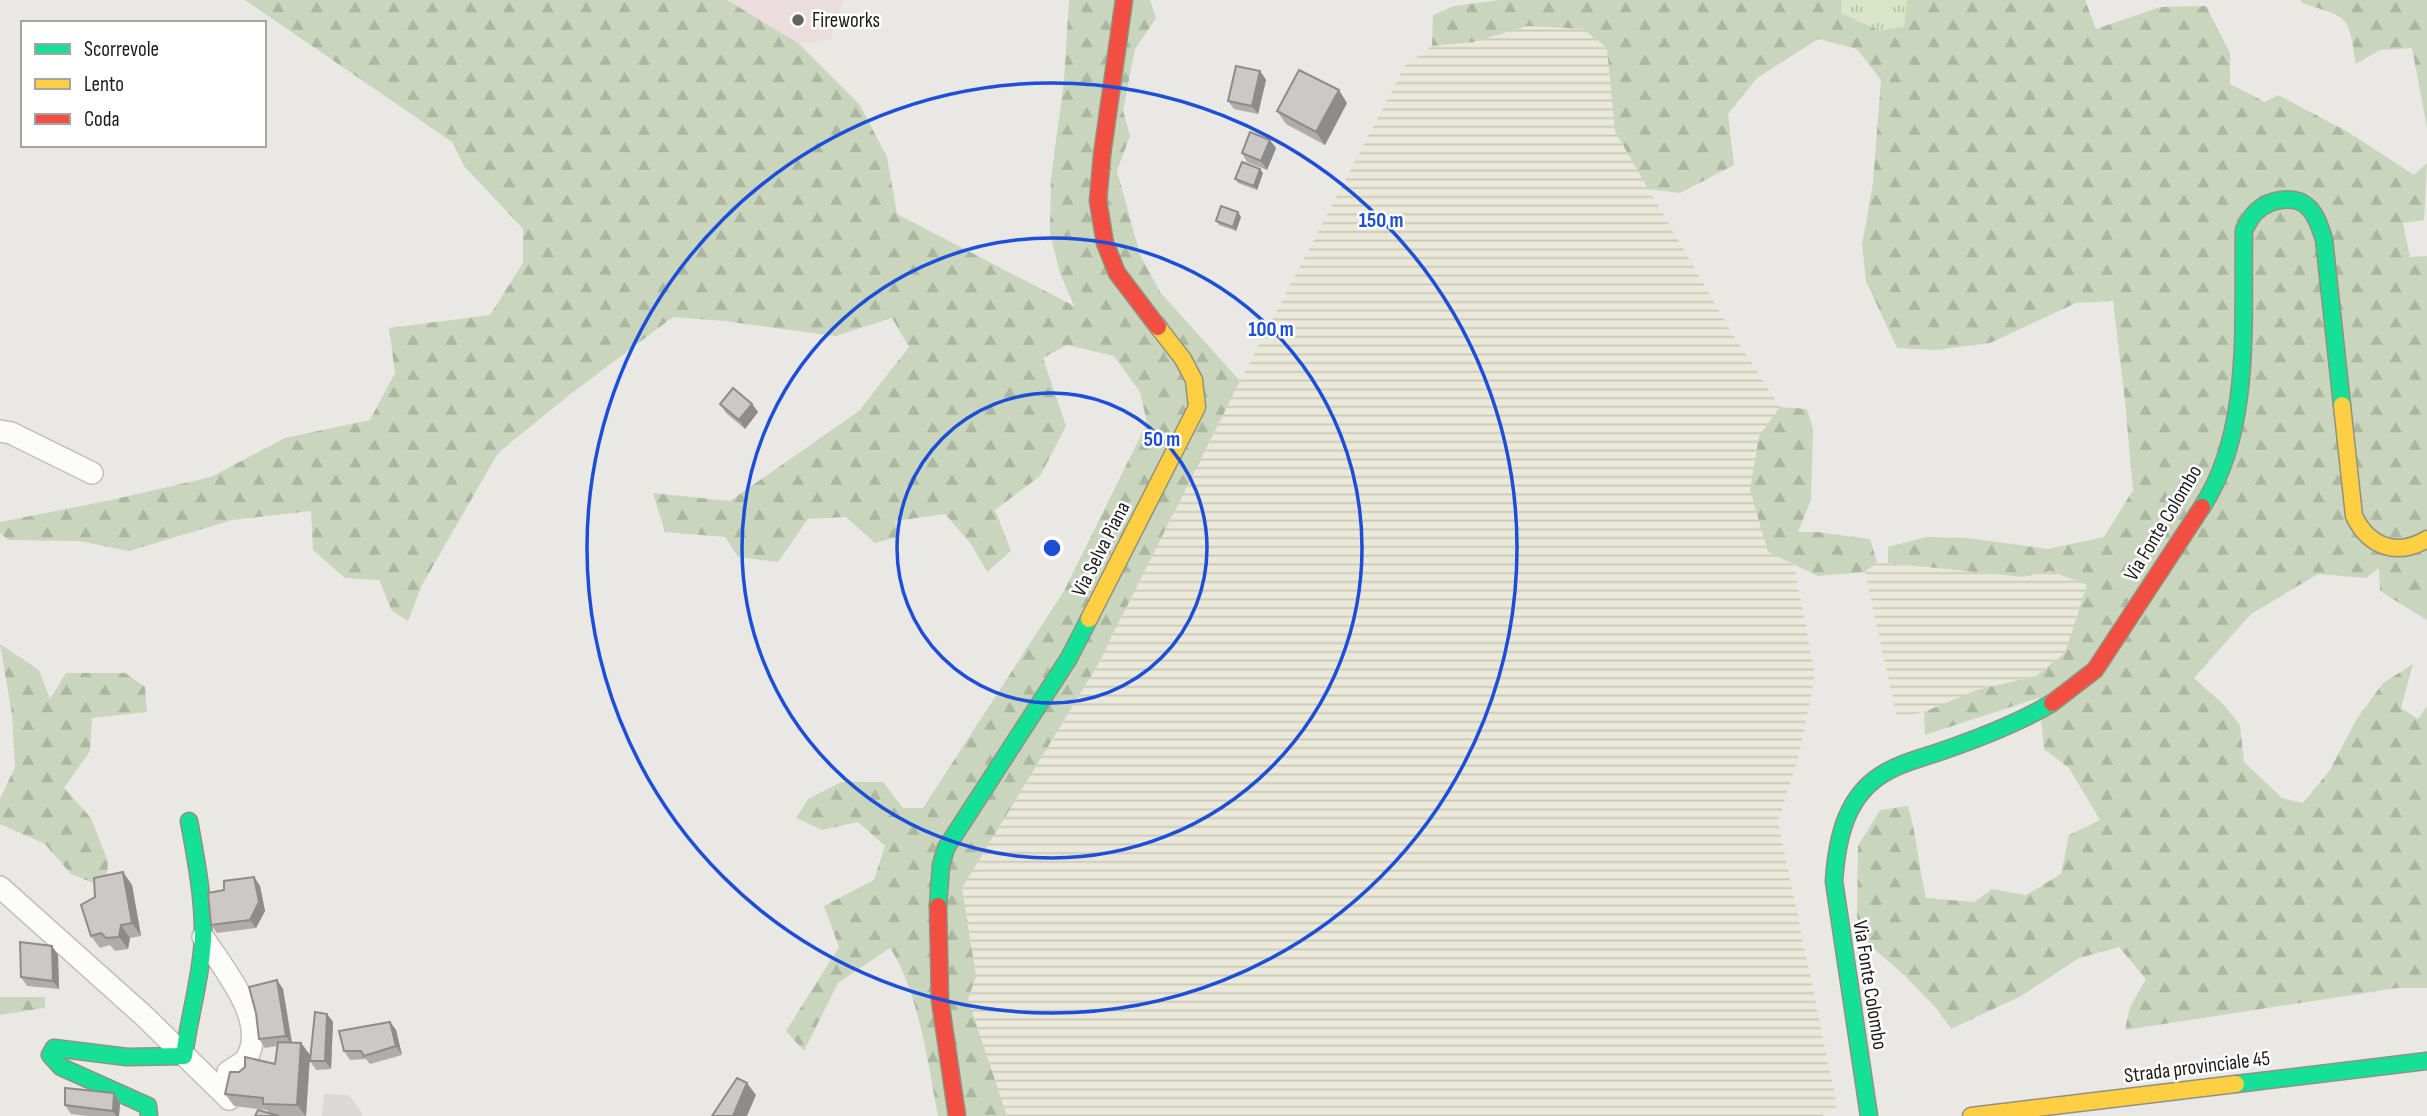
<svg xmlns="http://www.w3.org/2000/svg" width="2427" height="1116" viewBox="0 0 2427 1116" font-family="'Sofia Sans Condensed',sans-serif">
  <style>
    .commercial { fill: #ebdddd }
    .farmland { fill: url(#farmland-rules) }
    .grass { fill: url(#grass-tufts) }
    .forest { fill: url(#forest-firs) }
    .parking { fill: #dad9d8 }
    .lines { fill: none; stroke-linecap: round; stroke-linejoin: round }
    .street-casing { stroke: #c0bfbd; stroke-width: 24 }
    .fast-casing { stroke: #929180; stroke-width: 19 }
    .slow-casing { stroke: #929180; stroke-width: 19 }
    .jam-casing { stroke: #929180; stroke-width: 19 }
    .street { stroke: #fcfcfb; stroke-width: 21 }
    .fast { stroke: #16e098; stroke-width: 16 }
    .slow { stroke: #ffcf43; stroke-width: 16 }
    .jam { stroke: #f24e42; stroke-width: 16 }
    .wall { fill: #afacaa }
    .shaded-wall { fill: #8e8c8b }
    .building { fill: #cbc8c6; stroke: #8e8c8b; stroke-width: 2 }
    .ring { fill: none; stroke: #1d4ed8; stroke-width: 3.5 }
    .poi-dot { fill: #646362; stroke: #fff; stroke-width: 2.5 }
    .labels { text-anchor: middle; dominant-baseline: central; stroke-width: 5; stroke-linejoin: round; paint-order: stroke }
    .poi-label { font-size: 21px; fill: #1c1c1c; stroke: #fff; text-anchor: start }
    .street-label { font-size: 21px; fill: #1c1c1c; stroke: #fff }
    .centre { fill: #1d4ed8; stroke: #fff; stroke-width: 3.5 }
    .ring-label { font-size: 21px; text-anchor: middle; font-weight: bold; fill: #1d4ed8; stroke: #fff; stroke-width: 5; stroke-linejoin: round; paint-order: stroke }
  </style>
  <defs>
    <pattern id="farmland-rules" width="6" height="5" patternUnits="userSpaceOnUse" patternTransform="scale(1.75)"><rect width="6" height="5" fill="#e9e8d9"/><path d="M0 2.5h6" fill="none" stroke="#c7c6ba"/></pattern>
    <pattern id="grass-tufts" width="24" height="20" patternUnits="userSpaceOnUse" patternTransform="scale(1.75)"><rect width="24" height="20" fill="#dae4c7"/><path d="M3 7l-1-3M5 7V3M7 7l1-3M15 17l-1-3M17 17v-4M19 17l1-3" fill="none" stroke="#bac3aa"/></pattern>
    <pattern id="forest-firs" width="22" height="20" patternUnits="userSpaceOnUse" patternTransform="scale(1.75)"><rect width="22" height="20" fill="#c9d6bd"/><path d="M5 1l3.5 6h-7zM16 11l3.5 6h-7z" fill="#acb7a2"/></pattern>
  </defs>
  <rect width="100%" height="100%" fill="#eae8e5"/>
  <polygon class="commercial" points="727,0 843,0 830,40 798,43"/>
  <g class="farmland">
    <polygon points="1528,26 1583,29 1607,48 1615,131 1732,333 1780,407 1759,436 1768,552 1794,565 1815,675 1799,755 1778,821 1837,1106 1822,1116 1007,1116 968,999 976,976 962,888 1097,666 1240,381 1405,66 1432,46 1474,42"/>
    <polygon points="1877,562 2023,577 2051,571 2087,585 2065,653 2036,676 1977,690 1924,712 1897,717 1865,572"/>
  </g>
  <polygon class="grass" points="1842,0 1907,0 1905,26 1879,31 1841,13"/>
  <g class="forest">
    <path d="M245,0H727L798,43L860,105L887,157L897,214L1074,306L1060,273L1050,234L1051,178L1064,81L1069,0H1150L1156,18L1135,49L1123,110L1130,136L1117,171L1140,255L1160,292L1240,381L1097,666L962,888L976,976L968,999L1007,1116H938C928,1064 919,992 890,948L838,983L804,1051L786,1031L839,947L824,906L874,880L885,846L858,822L822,830L796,818L808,799L841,782H883L903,808H923L1064,591L1147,423L1140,392L1114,356L1067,345L1043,358L1066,426L1040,476L995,510L1011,551L987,572L971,544L945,514L895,521L898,537L875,543L846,517L808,519L778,562L738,557L725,537L665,532L653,493L730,501L859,411L909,347L892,318L835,336L724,321L673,317L568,396L498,453L422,585L408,621L392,611L379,580L345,578L313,550L311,511L232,520L129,551L79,541L8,540L0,533V522L111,500L211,477L285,438L370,420L395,373L389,328L490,315L523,263V229L464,166L452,142Z"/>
    <path d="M1499,0H1842L1841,13L1880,31L1904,26L1907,0H2085L2096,29L2160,7L2206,6L2230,53V84L2265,102L2278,95L2348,132L2414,175L2427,163L2424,220L2403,223L2410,257L2427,256V620L2380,591L2379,568L2366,578L2318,574L2251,614L2194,678L2224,705L2240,725L2244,762L2282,798L2303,803L2330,770L2356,720L2383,683L2413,664L2401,708L2418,719L2427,706V988H2397L2125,1030L2130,1007L2146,979L2119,947L2079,958L2021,996L1951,1029L1937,1009L1904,975L1864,940L1857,917L1858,846L1880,810L1908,806C1917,836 1919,868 1926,898L1974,902L1992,889L2026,895L2061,874L2069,835L2100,820L2069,768L2044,749L2039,698L1925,735L1924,712L1977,690L2036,676L2065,653L2087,585L2051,571L2023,577L1888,563V547L1926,537L1967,538L2048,549L2104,537L2133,490L2125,402L2113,301L2076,303L1990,343L1937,350L1897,348L1866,281L1862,245L1873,183L1881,80L1857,49L1818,39L1757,78L1728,114L1734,165L1680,193L1648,189L1615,131L1607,48L1583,29L1528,26L1474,42L1432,46L1433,15L1454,6Z"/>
    <path d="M2301,0H2427V128L2412,48L2380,50L2356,64C2348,13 2350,19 2302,3Z"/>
    <polygon points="1780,407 1807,409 1813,429 1811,500 1798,532 1817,532 1870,539 1877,562 1865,572 1818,576 1768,552 1750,490 1759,436"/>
    <polygon points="0,644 39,670 50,699 66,673 125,673 145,687 147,712 92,718 90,751 64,788 91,818 108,862 106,888 71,874 45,844 0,824 0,799 15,767 12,714"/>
    <polygon points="0,997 45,997 45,1008 0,1015"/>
  </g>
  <polygon class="parking" points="324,1094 349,1095 362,1113 362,1116 322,1116"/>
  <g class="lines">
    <defs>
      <g id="street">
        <polyline points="0,431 11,433 92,473"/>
        <polyline points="0,887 143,1015 229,1099"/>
        <path d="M203,937C222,967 270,1022 246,1059C242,1064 233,1068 228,1072L229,1099"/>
      </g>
      <g id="fast">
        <path d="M2202,507C2253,429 2242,320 2244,230C2248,223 2251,216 2257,211C2270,199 2296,194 2309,208C2317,216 2320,228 2324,239L2342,405"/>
        <polyline points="938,906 941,865 946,848 1069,658 1089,619"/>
        <polyline points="2236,1084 2427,1061"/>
        <path d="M149,1116L148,1106L61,1067L50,1055L54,1048L127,1057L184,1056C189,1017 201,979 203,939C204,900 196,859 189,821"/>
        <path d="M1869,1116L1834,881C1837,838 1846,793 1888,771C1904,762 1922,758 1939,752C1977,739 2017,724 2052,703"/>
      </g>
      <g id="slow">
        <path d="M2342,405L2354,516C2369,547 2397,557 2427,539"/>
        <polyline points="1089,619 1197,407 1194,380 1183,359 1158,327"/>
        <polyline points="1971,1116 2236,1084"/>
      </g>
      <g id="jam">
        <polyline points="1124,0 1102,155 1098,201 1105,243 1117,273 1158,327"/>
        <polyline points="2052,703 2095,670 2202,507"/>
        <polyline points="938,906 940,1000 957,1116"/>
      </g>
    </defs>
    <use href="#street" class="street-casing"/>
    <use href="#fast" class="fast-casing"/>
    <use href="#slow" class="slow-casing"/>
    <use href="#jam" class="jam-casing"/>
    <use href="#street" class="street"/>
    <use href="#fast" class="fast"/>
    <use href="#slow" class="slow"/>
    <use href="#jam" class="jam"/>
  </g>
  <g class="wall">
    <polygon points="1260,71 1266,80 1258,114 1234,109 1228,101"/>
    <polygon points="1347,103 1325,145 1286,124 1277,111"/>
    <polygon points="1276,148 1267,170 1247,162 1242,153"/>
    <polygon points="1263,173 1257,190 1238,183 1235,179"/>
    <polygon points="1241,217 1236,231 1219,225 1216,221"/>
    <polygon points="720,404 752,404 758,412 745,429 726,413"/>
    <polygon points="254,877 260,886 265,911 256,928 217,933 211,925 224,890"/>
    <polygon points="132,885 141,936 130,938 128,949 115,951 110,945 100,948 91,936"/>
    <polygon points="52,946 58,955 59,989 27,986 21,977"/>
    <polygon points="277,980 283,989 292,1042 301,1043 310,1055 306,1116 255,1116 269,1113 267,1110 234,1106 225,1094 239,1072 275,1064 277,1046 265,1048 259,1039"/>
    <polygon points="327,1014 333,1022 331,1069 316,1070 310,1061"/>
    <polygon points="390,1022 396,1030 402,1055 370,1064 366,1059 350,1060 344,1051"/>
    <polygon points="114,1093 120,1102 119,1116 88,1116 71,1114 65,1105"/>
  </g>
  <g class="shaded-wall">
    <polygon points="1260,71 1266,80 1258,114 1252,106"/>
    <polygon points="1339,90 1347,103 1325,145 1316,132"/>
    <polygon points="1270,140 1276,148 1267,170 1261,161"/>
    <polygon points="1260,169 1263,173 1257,190 1254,186"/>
    <polygon points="1238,212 1241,217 1236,231 1233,227"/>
    <polygon points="752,404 758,412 745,429 739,420"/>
    <polygon points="123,872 132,885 141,936 132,923"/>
    <polygon points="254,877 260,886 265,911 256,928 250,920"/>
    <polygon points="121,925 130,938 128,949 119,937"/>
    <polygon points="52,946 58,955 59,989 53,981"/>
    <polygon points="277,980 283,989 292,1045 286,1036"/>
    <polygon points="327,1014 333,1022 331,1069 325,1061"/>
    <polygon points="390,1022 396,1030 402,1055 396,1046"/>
    <polygon points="301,1043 310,1055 306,1116 297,1105"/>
    <polygon points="747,1083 756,1095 747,1116 733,1116"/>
    <polygon points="114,1093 120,1102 119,1116 116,1116 113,1111"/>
  </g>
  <g class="building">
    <polygon points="1236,66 1260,71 1252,106 1228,101"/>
    <polygon points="1299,70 1339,90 1316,132 1277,111"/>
    <polygon points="1250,132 1270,140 1261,161 1242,153"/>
    <polygon points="1242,162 1260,169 1254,186 1235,179"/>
    <polygon points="1221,206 1238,212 1233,227 1216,221"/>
    <polygon points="733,388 752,404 739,420 720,404"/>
    <polygon points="123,872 132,923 121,925 119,937 106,938 101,933 91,936 81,905 95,897 94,878"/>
    <polygon points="254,877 259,902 250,920 211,925 208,893 224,890 224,881"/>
    <polygon points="20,942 52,946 53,981 21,977"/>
    <polygon points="277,980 286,1036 259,1039 256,1013 249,987"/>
    <polygon points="315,1012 327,1014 325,1061 310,1061"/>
    <polygon points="390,1022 396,1046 364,1056 361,1051 344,1051 339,1031"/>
    <polygon points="278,1042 301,1043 297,1105 263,1104 263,1098 225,1094 230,1072 239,1072 245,1067 245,1057 275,1064"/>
    <polygon points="737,1078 747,1083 733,1116 712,1116"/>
    <polygon points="65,1088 114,1093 113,1111 65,1105"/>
    <polygon points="258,1110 279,1116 255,1116"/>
  </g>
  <g class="ring">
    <circle cx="1052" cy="548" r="155"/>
    <circle cx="1052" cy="548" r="310"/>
    <circle cx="1052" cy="548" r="465"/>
  </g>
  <circle class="poi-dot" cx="798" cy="20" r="7"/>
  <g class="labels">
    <g class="poi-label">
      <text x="812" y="20">Fireworks</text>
    </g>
    <g class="street-label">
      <text transform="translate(2163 523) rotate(-59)">Via Fonte Colombo</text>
      <text transform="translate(1101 549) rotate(-63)">Via Selva Piana</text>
      <text transform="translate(1870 985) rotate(81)">Via Fonte Colombo</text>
      <text transform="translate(2197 1067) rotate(-7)">Strada provinciale 45</text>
    </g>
  </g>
  <circle cx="1052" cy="548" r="10" class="centre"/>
  <g class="ring-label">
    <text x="1381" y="227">150 m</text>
    <text x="1271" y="336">100 m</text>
    <text x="1162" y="446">50 m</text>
  </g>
  <rect x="21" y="21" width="245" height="126" fill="#ffffff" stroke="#a4a4a4" stroke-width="2"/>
  <rect x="35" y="44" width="35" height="10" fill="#16e098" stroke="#a4a4a4" stroke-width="2"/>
  <text x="84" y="56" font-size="21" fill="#1c1c1c">Scorrevole</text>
  <rect x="35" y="79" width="35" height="10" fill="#ffcf43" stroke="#a4a4a4" stroke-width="2"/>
  <text x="84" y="91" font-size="21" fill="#1c1c1c">Lento</text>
  <rect x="35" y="114" width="35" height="10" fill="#f24e42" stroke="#a4a4a4" stroke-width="2"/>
  <text x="84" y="126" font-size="21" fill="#1c1c1c">Coda</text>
</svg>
